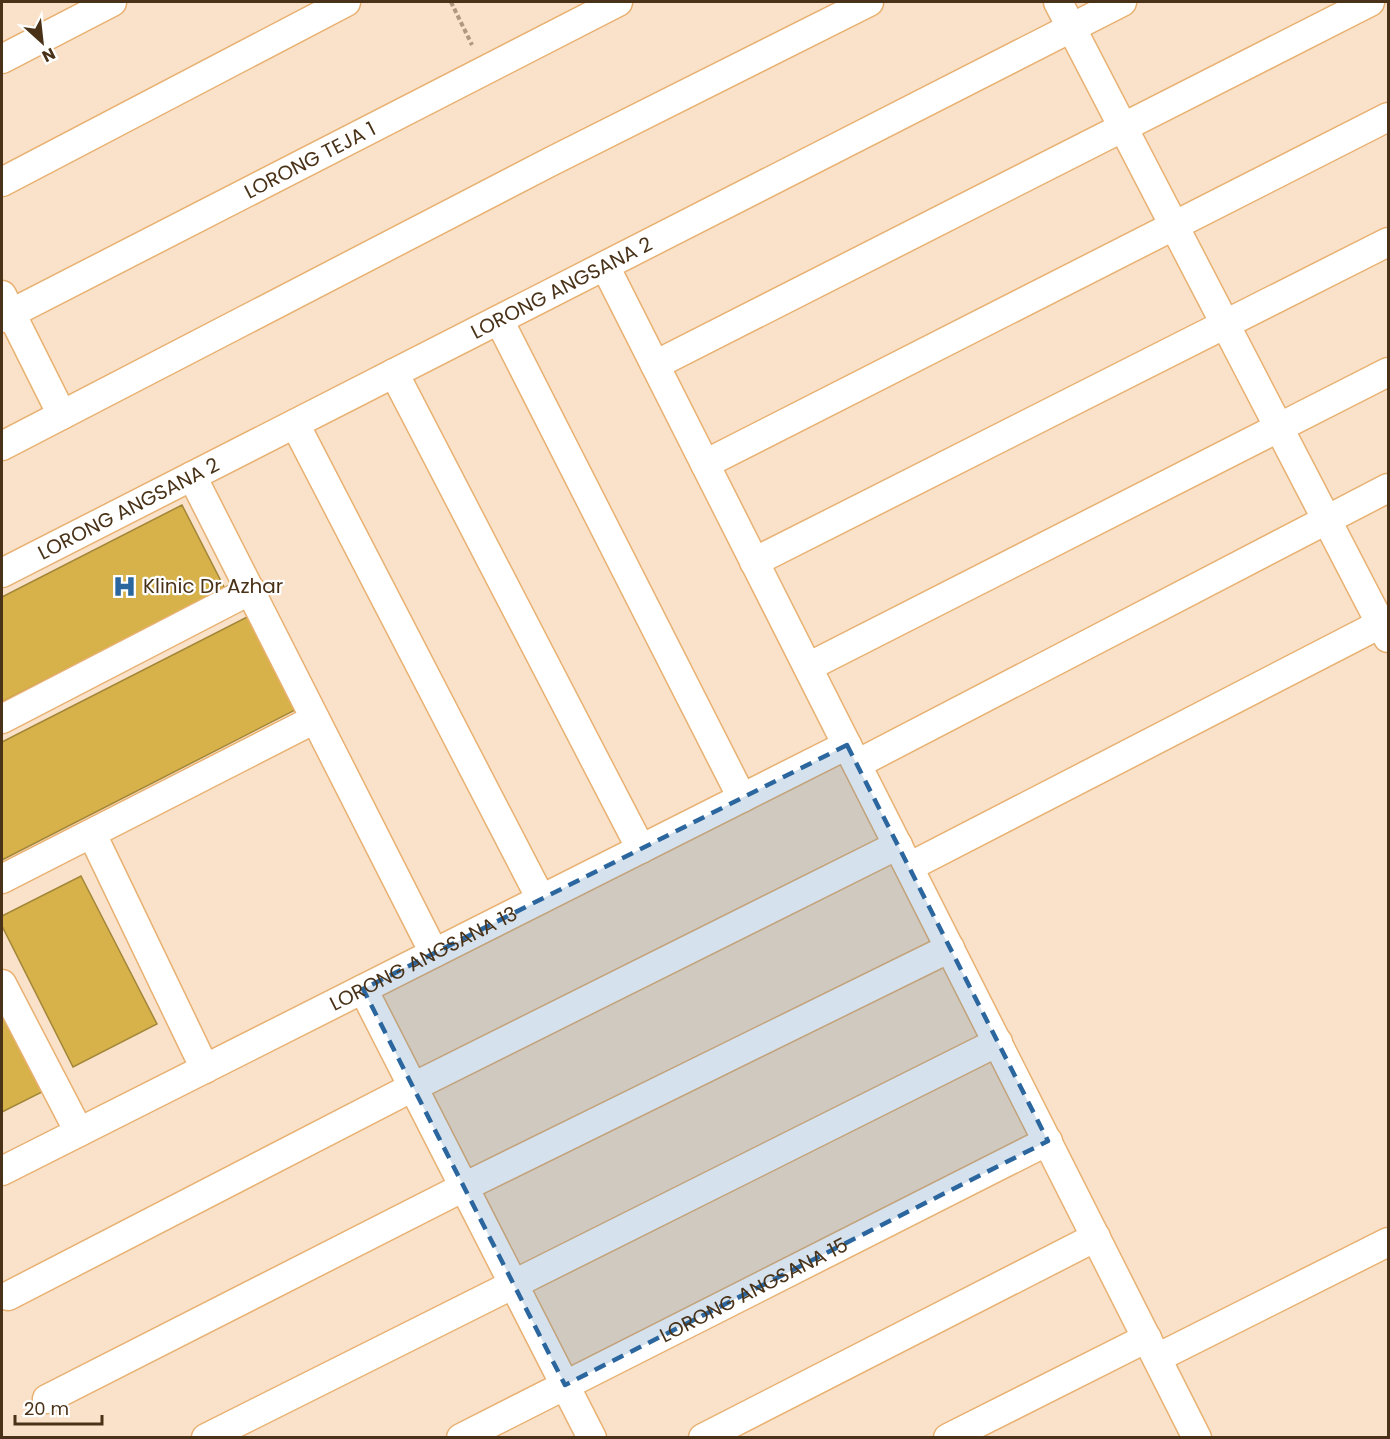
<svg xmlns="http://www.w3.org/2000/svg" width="1390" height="1439" viewBox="0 0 1390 1439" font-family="Poppins,sans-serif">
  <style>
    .building { fill: #d7b24b; stroke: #a38637; stroke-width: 1.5 }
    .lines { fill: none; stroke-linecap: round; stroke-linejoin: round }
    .minor-casing { stroke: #e8b172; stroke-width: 31 }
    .path { stroke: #af987f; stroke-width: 4; stroke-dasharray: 4.5 3; stroke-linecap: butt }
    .minor { stroke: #fff; stroke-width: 28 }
    .marked { fill: #2b679e; fill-opacity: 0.2; stroke: #2b679e; stroke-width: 4.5; stroke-dasharray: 12 8; stroke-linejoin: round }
    .labels { text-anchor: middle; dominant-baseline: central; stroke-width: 4.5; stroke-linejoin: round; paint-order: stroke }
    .street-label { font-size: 20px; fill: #493218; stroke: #fff }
    .poi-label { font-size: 20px; fill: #493218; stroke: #fff; text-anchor: start }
  </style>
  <rect width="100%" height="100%" fill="#f9e2c9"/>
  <g class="building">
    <polygon points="182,505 225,589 2,702 2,597"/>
    <polygon points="251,615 299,708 2,860 2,742"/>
    <polygon points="81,876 157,1024 73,1067 2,926 2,916"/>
    <polygon points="2,987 52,1087 2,1112"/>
  </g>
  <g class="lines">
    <defs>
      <g id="minor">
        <polyline points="1058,2 1388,638"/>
        <polyline points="2,59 112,2"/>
        <polyline points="2,182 346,2"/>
        <polyline points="605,266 1197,1438"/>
        <polyline points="2,295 62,415"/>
        <path id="s1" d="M2,318L618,2"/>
        <polyline points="499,320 742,798"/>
        <polyline points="655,365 1370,2"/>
        <polyline points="394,373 641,849"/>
        <polyline points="295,424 541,899"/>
        <polyline points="2,446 552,161 869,2"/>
        <polyline points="705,464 1388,117"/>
        <polyline points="192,476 434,953"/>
        <polyline points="754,562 1388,242"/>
        <path id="s2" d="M2,573L1122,2"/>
        <polyline points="808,667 1388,372"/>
        <polyline points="2,719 251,590"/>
        <polyline points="857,764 1388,488"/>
        <polyline points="92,834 205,1069"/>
        <polyline points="909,867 1388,620"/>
        <polyline points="2,879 315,719"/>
        <polyline points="2,984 79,1132"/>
        <polyline points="363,989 592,1438"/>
        <path id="s3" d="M2,1171L847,745"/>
        <polyline points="8,1296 413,1087 898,845"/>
        <polyline points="1157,1358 1388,1242"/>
        <polyline points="47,1399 464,1187 950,948"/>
        <polyline points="206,1438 998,1042"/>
        <path id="s4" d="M461,1438L1048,1141"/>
        <polyline points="703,1438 1096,1237"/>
        <polyline points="948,1438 1147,1338"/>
      </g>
    </defs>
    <use href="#minor" class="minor-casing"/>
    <polyline class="path" points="451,2 472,45"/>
    <use href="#minor" class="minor"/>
  </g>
  <path class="marked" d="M847,745L1048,1141L565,1385L363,989Z"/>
  <defs>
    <symbol id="hospital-bare" viewBox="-9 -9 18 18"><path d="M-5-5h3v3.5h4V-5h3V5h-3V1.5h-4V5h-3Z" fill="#2b679e" stroke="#fff" stroke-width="2.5" paint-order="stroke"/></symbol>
  </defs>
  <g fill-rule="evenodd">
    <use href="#hospital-bare" x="108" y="570" width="33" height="33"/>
  </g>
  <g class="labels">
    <g class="street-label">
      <text stroke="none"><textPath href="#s1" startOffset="346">LORONG TEJA 1</textPath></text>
      <text stroke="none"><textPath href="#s2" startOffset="628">LORONG ANGSANA 2</textPath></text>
      <text stroke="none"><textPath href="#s2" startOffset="142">LORONG ANGSANA 2</textPath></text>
      <text stroke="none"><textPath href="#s3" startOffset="472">LORONG ANGSANA 13</textPath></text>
      <text stroke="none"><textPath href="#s4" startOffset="328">LORONG ANGSANA 15</textPath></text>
    </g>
    <g class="poi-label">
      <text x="143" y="586">Klinic Dr Azhar</text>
    </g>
  </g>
  <rect width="1390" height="1439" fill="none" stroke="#493218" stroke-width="6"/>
  <g transform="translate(42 42) rotate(153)" stroke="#ffffff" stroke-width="4.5" paint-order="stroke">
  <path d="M0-4.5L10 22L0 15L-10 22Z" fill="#493218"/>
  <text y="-9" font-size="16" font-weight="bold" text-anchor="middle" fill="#493218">N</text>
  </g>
  <path d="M15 1415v9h87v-9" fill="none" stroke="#493218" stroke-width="3"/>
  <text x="24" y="1415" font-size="18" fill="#493218" stroke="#ffffff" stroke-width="4.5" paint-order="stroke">20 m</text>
</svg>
